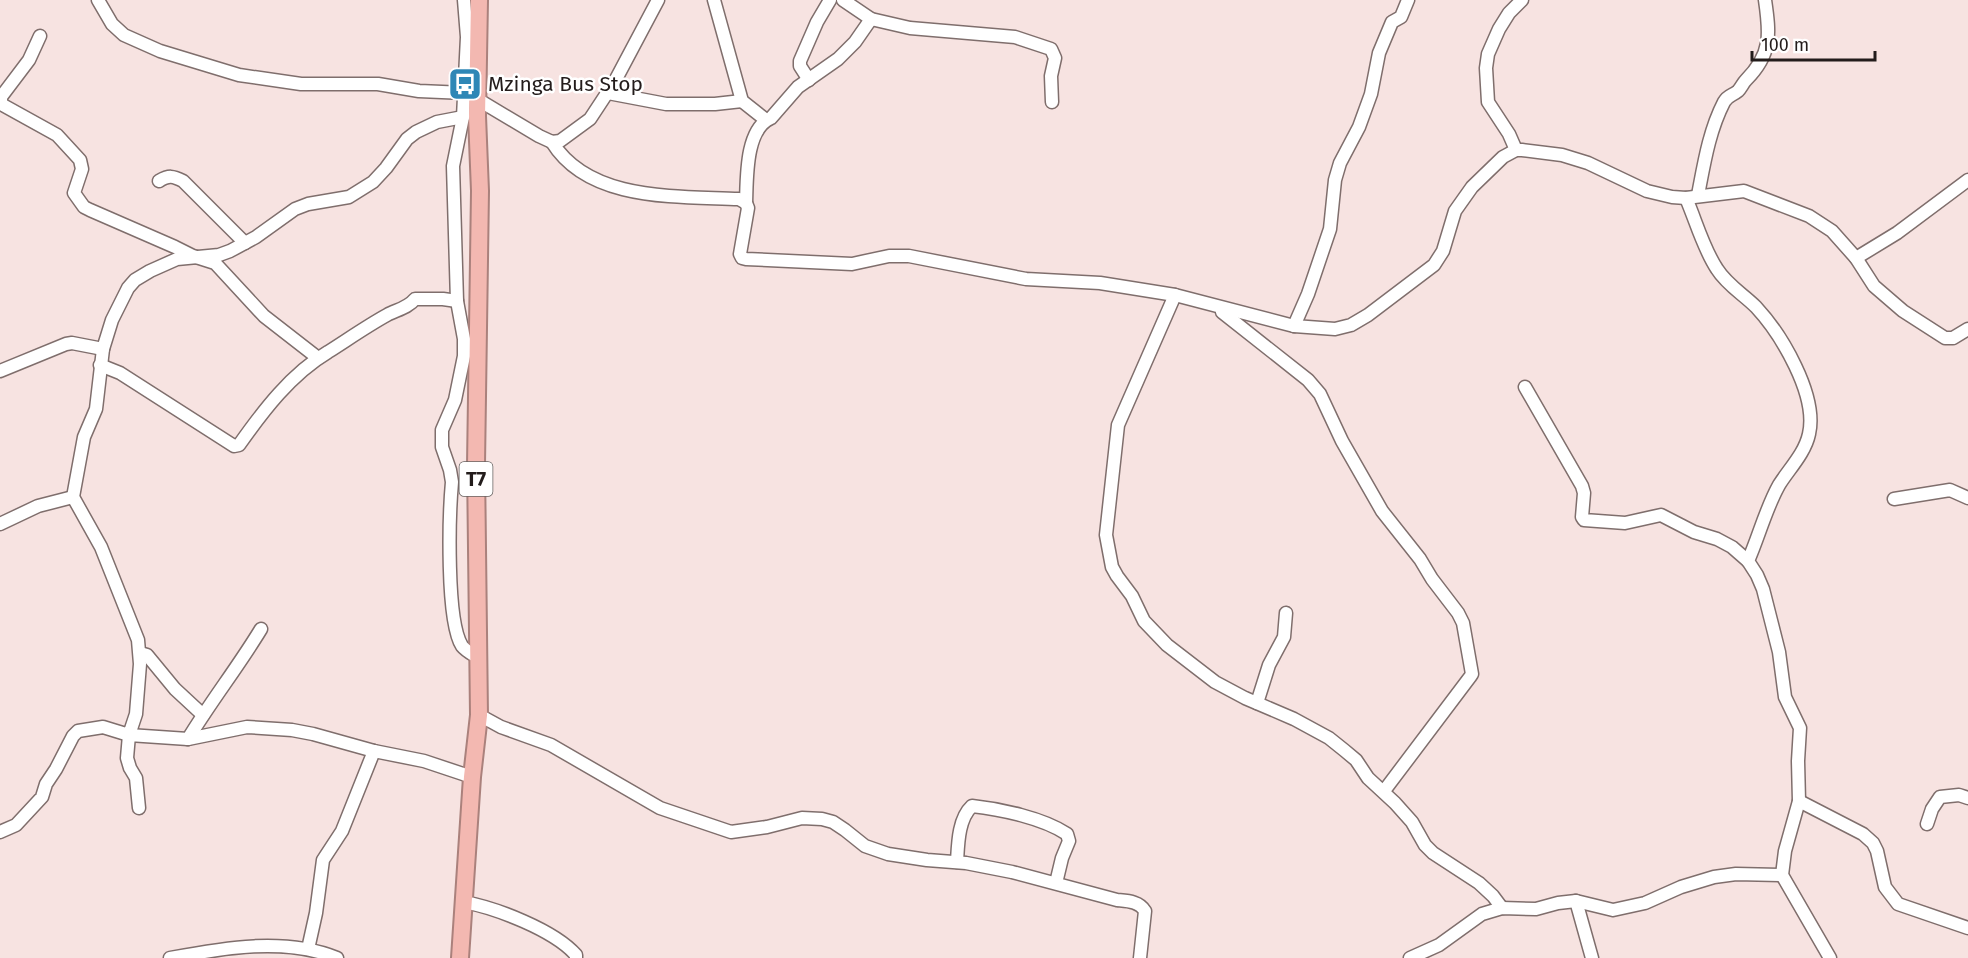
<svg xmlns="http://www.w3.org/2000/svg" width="1968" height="958" viewBox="0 0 1968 958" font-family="'Fira Sans',sans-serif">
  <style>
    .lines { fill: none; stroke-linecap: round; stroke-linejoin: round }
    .minor-casing { stroke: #7f6e6c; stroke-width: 15 }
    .highway-casing { stroke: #aa817c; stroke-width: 20 }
    .minor { stroke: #fff; stroke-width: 12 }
    .highway { stroke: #f3b8b1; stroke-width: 16 }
    .labels { text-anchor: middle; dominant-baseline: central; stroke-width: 5; stroke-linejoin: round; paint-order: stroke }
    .shield { fill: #fff; stroke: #65605f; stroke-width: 1.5 }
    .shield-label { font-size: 20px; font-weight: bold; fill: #231c1b }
    .poi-label { font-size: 21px; fill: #231c1b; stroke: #fff; text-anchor: start }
  </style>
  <rect width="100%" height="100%" fill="#f7e3e1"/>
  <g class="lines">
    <defs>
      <g id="minor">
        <polyline points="98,0 112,24 124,35 160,51 239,75 301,84 378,84 419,91 465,93"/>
        <path d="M464,0L467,37L463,117L453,166L457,301L464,339V356L455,400L442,430V447L450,470L452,482C449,515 446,621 462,646C466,651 472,654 477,657"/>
        <polyline points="714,0 742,101 766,120"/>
        <polyline points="843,0 871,19 910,28 1015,37 1051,49 1055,58 1051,76 1052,102"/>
        <polyline points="40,36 29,60 1,97 1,104 57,135 80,160 82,169 74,193 84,207 90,210 175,247 193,256 215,263 264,316 318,358"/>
        <polyline points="809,80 800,66 800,61 817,22 830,0"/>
        <polyline points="608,93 666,104 715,104 742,101"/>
        <polyline points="477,99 539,136 552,142 560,141 590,119 615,81 658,0"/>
        <path d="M552,142C589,202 677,196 739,199L746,203L748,208L740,254L742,258L746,259L852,264L889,256H909L1026,279L1100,283L1175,295L1294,326L1335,329L1351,325L1368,315L1434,265L1443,251L1455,211L1472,187L1503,157L1516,150H1522L1562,155L1588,163L1647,191L1672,197L1686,198L1744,191L1809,216L1832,231L1856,258L1874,286L1903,311L1945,338H1953L1968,329"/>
        <polyline points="1516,150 1509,134 1488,102 1486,68 1488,54 1499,29 1509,13 1522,0"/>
        <path d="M159,181C169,175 173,176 183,181L245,243"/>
        <path d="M1698,195C1704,164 1709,131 1724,102C1728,95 1732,96 1738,91C1741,88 1743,83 1746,80C1772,54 1770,34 1765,0"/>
        <path d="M1686,198C1696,221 1703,248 1717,269C1727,285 1743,294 1756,307C1781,334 1818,395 1809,434C1805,453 1789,469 1779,485C1766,508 1759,536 1748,561L1757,575L1763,589L1779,652L1785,697L1800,728L1798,761L1799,801L1785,851L1782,875L1830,958"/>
        <path d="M746,203C747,179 745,129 771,118L798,87L838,59L855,42L871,19"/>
        <polyline points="1856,258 1897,233 1968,180"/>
        <polyline points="1175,295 1118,425 1106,535 1112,567 1117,576 1132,596 1144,621 1167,645 1215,682 1245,698 1294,719 1329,738 1344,750 1356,760 1368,778 1395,803 1412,822 1425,845 1433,853 1479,883 1493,896 1502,908"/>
        <polyline points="1222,312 1308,380 1320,394 1342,441 1382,511 1420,559 1432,579 1458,613 1463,623 1472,674 1470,677 1384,791"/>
        <polyline points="1294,326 1308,294 1330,229 1335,180 1340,163 1359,127 1371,94 1379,53 1392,22 1401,17 1408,0"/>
        <path d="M100,365L120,373L234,446L239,445C263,411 291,374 328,352C347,340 367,326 387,315C396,310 408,308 415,299H443L457,301"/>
        <polyline points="0,371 66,344 72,343 103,349"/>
        <polyline points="1525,387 1582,486 1584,493 1582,517 1584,520 1625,523 1661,515 1694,532 1717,539 1732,547 1748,561"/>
        <polyline points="1894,499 1950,490 1968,498"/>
        <polyline points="0,524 38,506 73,497"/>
        <polyline points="140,653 147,655 175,689 203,715"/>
        <polyline points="1257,703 1269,665 1284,637 1286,613"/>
        <path d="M479,715L501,727L551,745L660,808L731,832L767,827L802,818L822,819L833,822L845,830L865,846L888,854L927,860L966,863L1012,872L1117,900C1127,901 1139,901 1145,911L1140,958"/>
        <path d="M188,739C211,701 238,667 261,629"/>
        <polyline points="1799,801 1863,834 1873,843 1877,851 1885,887 1898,904 1968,928"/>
        <polyline points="139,808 136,778 130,768 127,758 129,735 188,739 247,727 292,730 313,734 374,751 424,761 472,777"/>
        <polyline points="1927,824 1932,809 1940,797 1959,795 1968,798"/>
        <polyline points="0,832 16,825 42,797 46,784 56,769 73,736 78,731 103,727 129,735 136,714 140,664 138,640 101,547 73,497 84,437 96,409 103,349 112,320 128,288 135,280 150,271 177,259 219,255 230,251 256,237 295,209 308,204 349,197 373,182 386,168 407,139 416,132 437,122 463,117"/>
        <path d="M957,862C958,845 958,819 972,806C1000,809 1043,818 1067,834L1069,841L1062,858L1056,883"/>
        <polyline points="1576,901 1592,958"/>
        <path d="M464,902C496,908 554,930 576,955V958"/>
        <polyline points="308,949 316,913 323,860 342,831 374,751"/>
        <path d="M170,958C223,948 285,937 337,958"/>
        <polyline points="1410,958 1439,945 1482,914 1502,908 1536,909 1558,903 1576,901 1613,910 1645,903 1681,887 1714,877 1736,874 1782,875"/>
      </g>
      <polyline id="highway" points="460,958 472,777 479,715 476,465 480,191 477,116 479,0"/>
    </defs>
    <use href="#minor" class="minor-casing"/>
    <use href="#highway" class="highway-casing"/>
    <use href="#minor" class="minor"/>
    <use href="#highway" class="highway"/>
  </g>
  <defs>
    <symbol id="bus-square" viewBox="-11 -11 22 22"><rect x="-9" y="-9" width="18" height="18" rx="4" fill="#2f87b6" stroke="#fff"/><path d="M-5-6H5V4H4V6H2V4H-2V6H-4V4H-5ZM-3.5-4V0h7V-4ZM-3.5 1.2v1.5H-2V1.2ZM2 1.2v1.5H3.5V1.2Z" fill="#fff"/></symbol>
  </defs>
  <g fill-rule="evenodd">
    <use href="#bus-square" x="446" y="65" width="38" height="38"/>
  </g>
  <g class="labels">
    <rect class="shield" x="459.5" y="462" width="33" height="34" rx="4.5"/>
    <g class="shield-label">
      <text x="476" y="479">T7</text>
    </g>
    <g class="poi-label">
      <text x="488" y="84">Mzinga Bus Stop</text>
    </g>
  </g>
  <path d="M1752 51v9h123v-9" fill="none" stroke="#231c1b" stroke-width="3"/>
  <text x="1761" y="51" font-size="18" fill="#231c1b" stroke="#ffffff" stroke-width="4.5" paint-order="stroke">100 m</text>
</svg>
